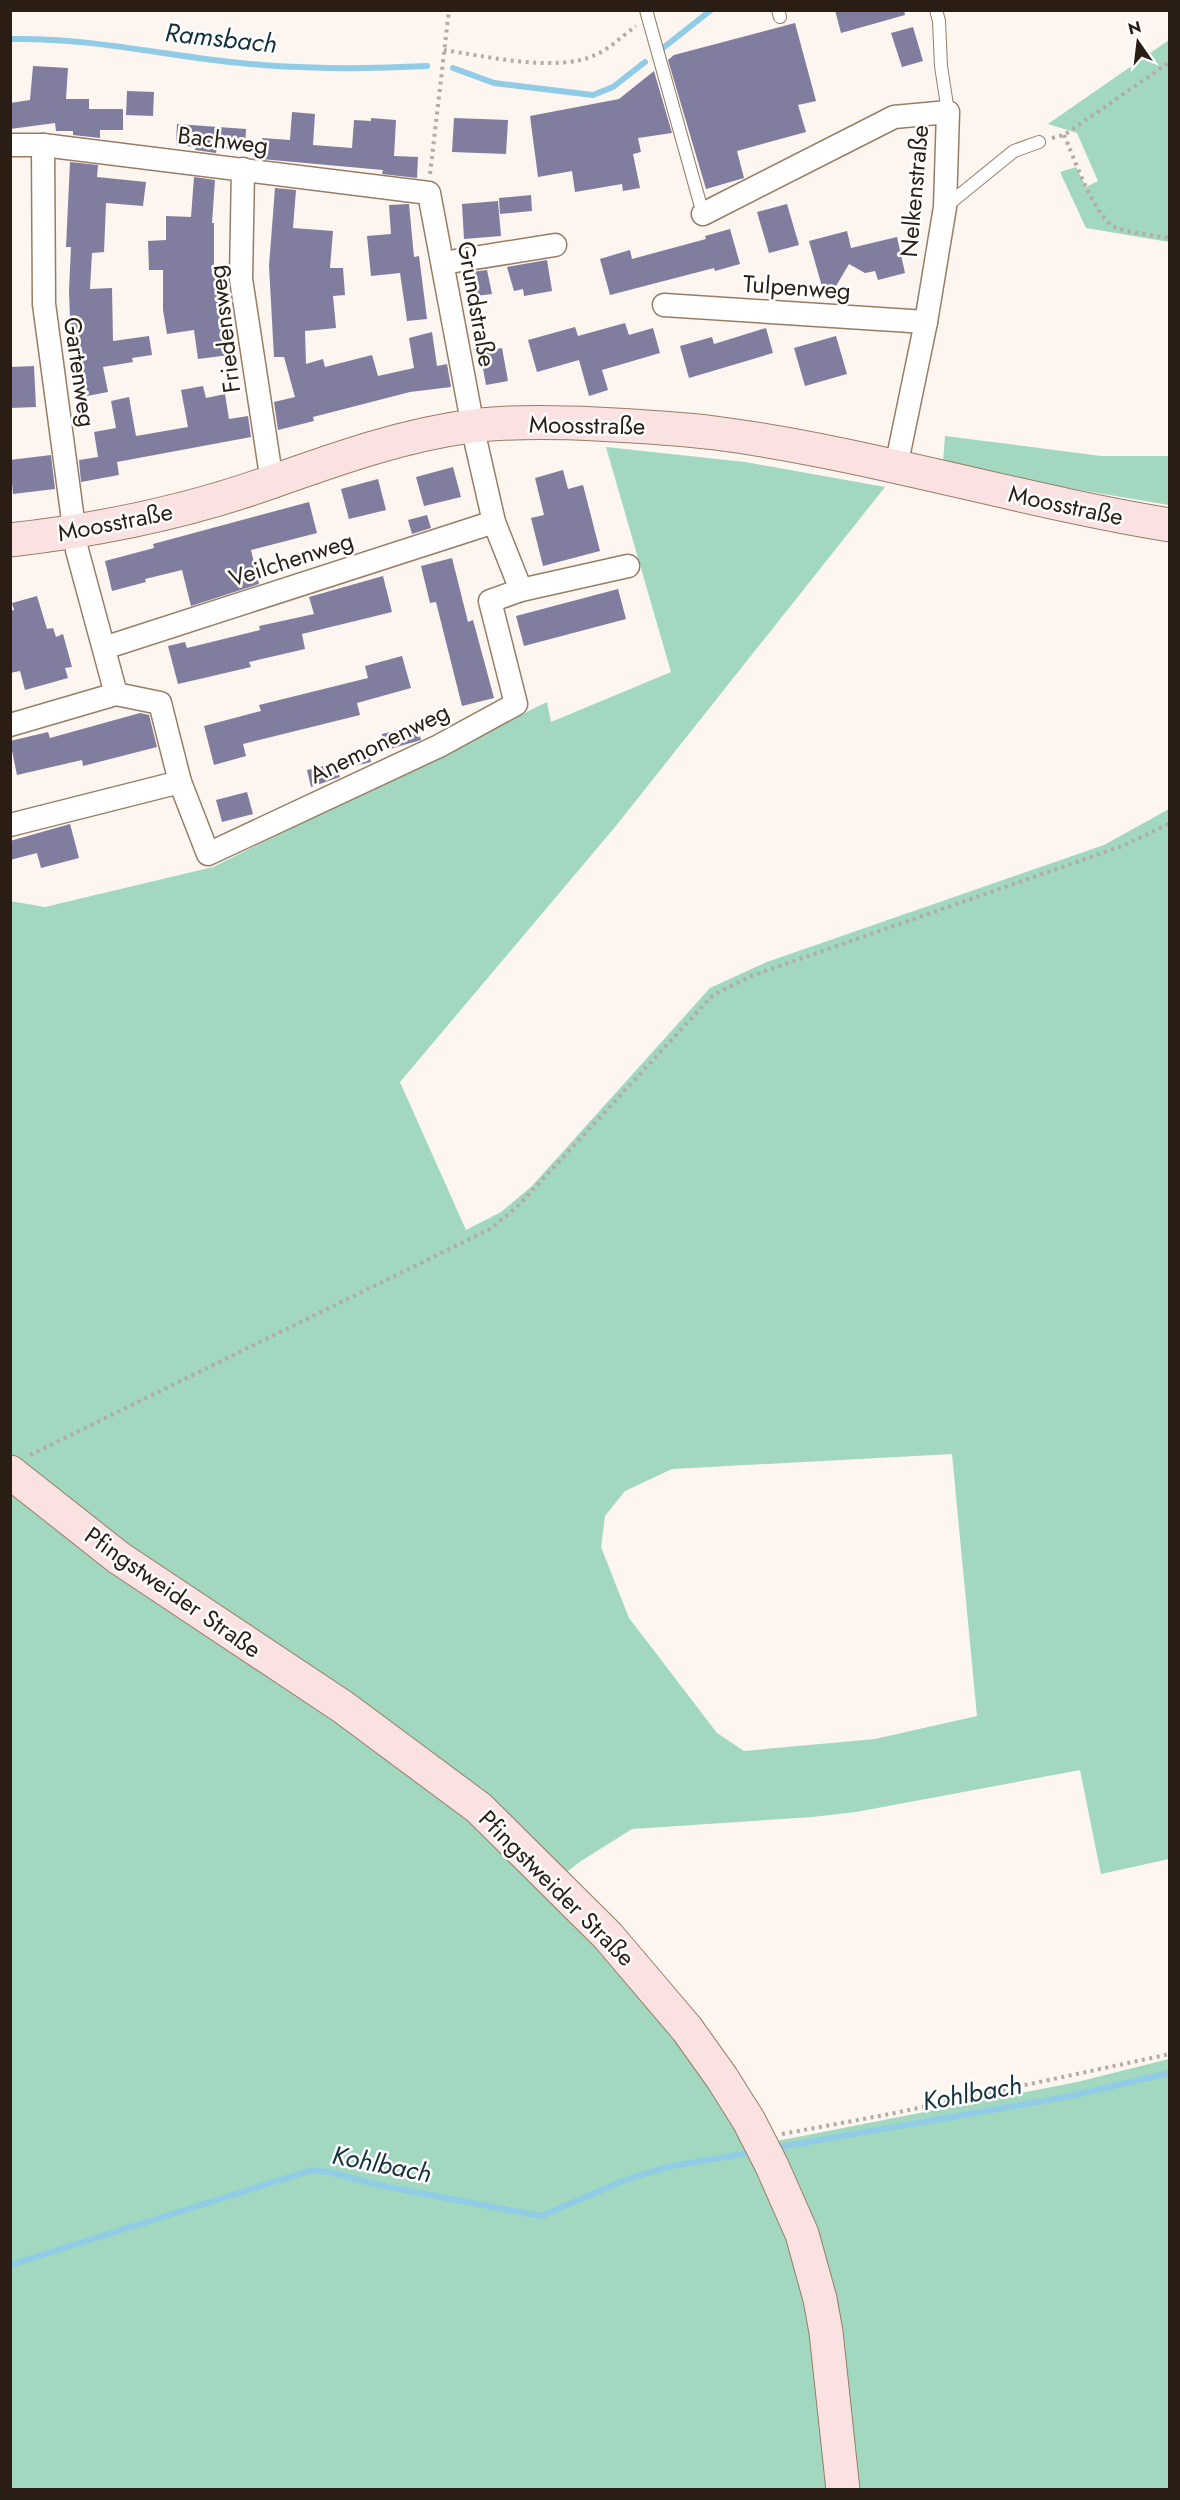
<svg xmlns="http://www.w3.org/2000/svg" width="1180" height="2500" viewBox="0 0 1180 2500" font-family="Jost,sans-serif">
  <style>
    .green { fill: #a1d8bf; fill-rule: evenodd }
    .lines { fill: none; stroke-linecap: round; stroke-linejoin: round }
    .stream { stroke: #90cce6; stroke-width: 6 }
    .building { fill: #817d9e }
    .lane-casing { stroke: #987d64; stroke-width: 14 }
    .street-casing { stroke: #987d64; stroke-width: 25 }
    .secondary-casing { stroke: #987d64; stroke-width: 35 }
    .path { stroke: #b4aba5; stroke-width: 4; stroke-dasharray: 3 4.5; stroke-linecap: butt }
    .lane { stroke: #fff; stroke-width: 12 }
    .street { stroke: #fff; stroke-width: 22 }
    .secondary { stroke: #fae1e2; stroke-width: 33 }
    .labels { text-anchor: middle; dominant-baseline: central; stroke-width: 5; stroke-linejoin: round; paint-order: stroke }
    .street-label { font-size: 24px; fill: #2a1e14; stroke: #fff }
    .water-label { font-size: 26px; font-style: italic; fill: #13303c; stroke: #fff }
  </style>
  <rect width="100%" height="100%" fill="#fcf5f0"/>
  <g class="green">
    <polygon points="1169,40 1169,242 1086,228 1060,172 1076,167 1086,187 1098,181 1077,133 1048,124"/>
    <polygon points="945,436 1101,456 1169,456 1169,505 979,473 943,462"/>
    <path d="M606,447L745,462L885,487L615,827L400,1082L466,1230L501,1212L532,1186L710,988L767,962L1104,845L1169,809V1859L1101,1874L1080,1770L856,1812L812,1817L632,1829L581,1861L549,1886L712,2076L796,2246L834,2489H11L10,901L45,907L213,867L547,702L551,722L671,672ZM952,1454L977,1716L875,1739L744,1751L717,1733L629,1618L601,1547L605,1516L625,1491L672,1469Z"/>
    <polygon points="1169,2059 1169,2489 850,2489 772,2142 1077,2082"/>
  </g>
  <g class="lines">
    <g class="stream">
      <path d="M10,39C95,37 178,59 262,65C317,69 373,69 427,66"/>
      <polyline points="658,52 711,10"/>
      <polyline points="453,68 494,83 593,95 613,87 645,62"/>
      <polyline points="780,2147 1066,2097 1170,2073"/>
      <polyline points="10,2265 312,2170 333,2173 383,2186 541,2216 625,2180 667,2167 748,2153"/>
    </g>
  </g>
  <g class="building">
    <polygon points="835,10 904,10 905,15 841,33"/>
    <polygon points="795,23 816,101 798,105 806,132 737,151 744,178 706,189 668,60 674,55"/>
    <polygon points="913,27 923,61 902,67 891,33"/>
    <polygon points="33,66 68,68 66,99 89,99 89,109 123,109 123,130 100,130 100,138 73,135 73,131 56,131 55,123 10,129 10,103 30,100"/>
    <polygon points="654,71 672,133 638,138 641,152 633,154 640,188 623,191 622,184 575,192 572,171 538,177 530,116 619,99"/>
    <polygon points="127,91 154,92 153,116 126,115"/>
    <polygon points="292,112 315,114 313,145 352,148 354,120 371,121 371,118 396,120 394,156 418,157 417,178 382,174 383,170 261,159 262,138 290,140"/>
    <polygon points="454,118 508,120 506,154 452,152"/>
    <polygon points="177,124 246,129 245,150 217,148 216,153 195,150 196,147 176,145"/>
    <polygon points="70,162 98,165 97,177 146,182 143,206 106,203 104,252 92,253 90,289 112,288 113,341 149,336 152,355 132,358 133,362 103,367 108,392 87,396 78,346 71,346 69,291 71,247 66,247"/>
    <polygon points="194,177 215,180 212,223 214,223 214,274 220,274 223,323 229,355 198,359 194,330 167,334 163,310 163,270 149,270 148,241 166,240 166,216 191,217"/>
    <polygon points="275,188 296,190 293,228 333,231 330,268 343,268 345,295 333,296 336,328 305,331 306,364 323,359 325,367 372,355 378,376 414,368 409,338 432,332 437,366 447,364 451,387 410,392 313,417 314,421 278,430 274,402 295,397 284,357 274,357 269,266"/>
    <polygon points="531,195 532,211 500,214 499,198"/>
    <polygon points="498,201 501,236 464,239 462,204"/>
    <polygon points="409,204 414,257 419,256 427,319 407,321 400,273 371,276 367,236 391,234 389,205"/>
    <polygon points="787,204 799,245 769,253 757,212"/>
    <polygon points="730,229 740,264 715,271 714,268 610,295 600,259 630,250 632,259 706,239 705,236"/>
    <polygon points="847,231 851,248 897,237 905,273 878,280 875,271 865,273 849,264 836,286 823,290 809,241"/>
    <polygon points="547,260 552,291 524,296 523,289 514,291 507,267"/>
    <polygon points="487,270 492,294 476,296 472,272"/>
    <polygon points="625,323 629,335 653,328 660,353 602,370 608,390 589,396 579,360 537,372 528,340 575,327 578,336"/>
    <polygon points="766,328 773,353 689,378 680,346 712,337 714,344"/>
    <polygon points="836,336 847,374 805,386 794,348"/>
    <polygon points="502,348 508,381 486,385 480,352"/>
    <polygon points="34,366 36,407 10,408 10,367"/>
    <polygon points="203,386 206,398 225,394 229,419 248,416 251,437 117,462 119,475 81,482 79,460 98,457 94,432 116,428 111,401 129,397 136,436 188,427 181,390"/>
    <polygon points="51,455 55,489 13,494 10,460"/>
    <polygon points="453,467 461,497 424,506 416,477"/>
    <polygon points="563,470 568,489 583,485 600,551 543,566 531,518 544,515 535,478"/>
    <polygon points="378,479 386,510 349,519 341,489"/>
    <polygon points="309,502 317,533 251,550 259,584 191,606 182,570 145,579 146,582 112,591 105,561 154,548 153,544"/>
    <polygon points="427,515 431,528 412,534 408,520"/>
    <polygon points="452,558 468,622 473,620 494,698 462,706 436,602 430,603 421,566"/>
    <polygon points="383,576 392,612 302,634 305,649 249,662 251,667 178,684 168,646 185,642 187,648 260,630 259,626 314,614 309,597"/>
    <polygon points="618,589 626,619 524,646 516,616"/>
    <polygon points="37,596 47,629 53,628 56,637 63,634 72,667 65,668 68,678 25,690 20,671 10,673 10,611 14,610 12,603"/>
    <polygon points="402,656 411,688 357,703 360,715 243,744 246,756 214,765 204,726 261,711 259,705 368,678 365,666"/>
    <polygon points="140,713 149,715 157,747 83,766 82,760 17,775 10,741 48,732 50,738"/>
    <polygon points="417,725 421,740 386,750 382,734"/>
    <polygon points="367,747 371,762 355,766 351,751"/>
    <polygon points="336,763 340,777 311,787 307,770"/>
    <polygon points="247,792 253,814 222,822 216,800"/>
    <polygon points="70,824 79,858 41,868 37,853 10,860 10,841"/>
  </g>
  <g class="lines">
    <defs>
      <g id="lane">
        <polyline points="646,10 703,214"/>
        <polyline points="778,10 780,17"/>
        <polyline points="936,10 939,21 941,66 948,112"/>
        <polyline points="945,207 1014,151 1039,142"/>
      </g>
      <g id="street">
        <polyline points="10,145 43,145 429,193 476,443 494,522 521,590 490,601 516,704 439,746 208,854 180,782 160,703 116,694 10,725"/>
        <polyline points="43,145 44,304 77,550 116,694"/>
        <polyline points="243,169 241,279 272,482"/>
        <polyline points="703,214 894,117 948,112 945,207 926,322 896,467"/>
        <polyline points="443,263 555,245"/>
        <polyline points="664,305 926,322"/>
        <polyline points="521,590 628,566"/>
        <polyline points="104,648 494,522"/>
        <polyline points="10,825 180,782"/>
      </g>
      <g id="secondary">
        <path d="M10,540C99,530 187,512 271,482C336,459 403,435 472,426C512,421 555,422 596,424C636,426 675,428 715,433C868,453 1017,500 1170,525"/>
        <polyline points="10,1472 119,1558 343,1707 479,1808 608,1936 687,2029 722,2078 749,2121 772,2166 802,2234 820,2299 826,2332 843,2490"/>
      </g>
    </defs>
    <use href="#lane" class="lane-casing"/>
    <use href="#street" class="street-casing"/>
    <use href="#secondary" class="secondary-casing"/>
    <g class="path">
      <path d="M444,50C484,56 558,73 595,55C610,49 623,35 636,26"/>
      <path d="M1064,135C1073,155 1095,219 1115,227C1132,234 1152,235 1170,238"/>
      <polyline points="1052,138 1064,135 1170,62"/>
      <polyline points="430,174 449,10"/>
      <polyline points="30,1455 490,1229 517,1207 713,995 751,976 1125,845 1170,823"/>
      <polyline points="782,2134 890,2114 1170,2054"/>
    </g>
    <use href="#lane" class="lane"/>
    <use href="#street" class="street"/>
    <use href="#secondary" class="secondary"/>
  </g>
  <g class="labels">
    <g class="street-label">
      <text transform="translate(223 140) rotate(7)">Bachweg</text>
      <text transform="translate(914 191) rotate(-85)">Nelkenstraße</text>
      <text transform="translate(797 287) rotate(4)">Tulpenweg</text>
      <text transform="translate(477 304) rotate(80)">Grundstraße</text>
      <text transform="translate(224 329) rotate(-97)">Friedensweg</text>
      <text transform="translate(80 372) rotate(82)">Gartenweg</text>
      <text transform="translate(587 425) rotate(1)">Moosstraße</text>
      <text transform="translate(1066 505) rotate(12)">Moosstraße</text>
      <text transform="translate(115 522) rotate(-11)">Moosstraße</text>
      <text transform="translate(291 559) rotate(-18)">Veilchenweg</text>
      <text transform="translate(379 743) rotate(-26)">Anemonenweg</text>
      <text transform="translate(173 1592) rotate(35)">Pfingstweider Straße</text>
      <text transform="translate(557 1888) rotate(45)">Pfingstweider Straße</text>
    </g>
    <g class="water-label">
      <text transform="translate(221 38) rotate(6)">Ramsbach</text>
      <text transform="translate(972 2093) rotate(-10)">Kohlbach</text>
      <text transform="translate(382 2164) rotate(11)">Kohlbach</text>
    </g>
  </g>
  <rect width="1180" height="2500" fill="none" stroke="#2a1e14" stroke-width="24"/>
  <g transform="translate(1138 42) rotate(346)" stroke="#ffffff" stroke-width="4.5" paint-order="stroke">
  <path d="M0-4.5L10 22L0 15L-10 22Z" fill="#2a1e14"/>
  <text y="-9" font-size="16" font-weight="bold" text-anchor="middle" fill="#2a1e14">N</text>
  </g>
</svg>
